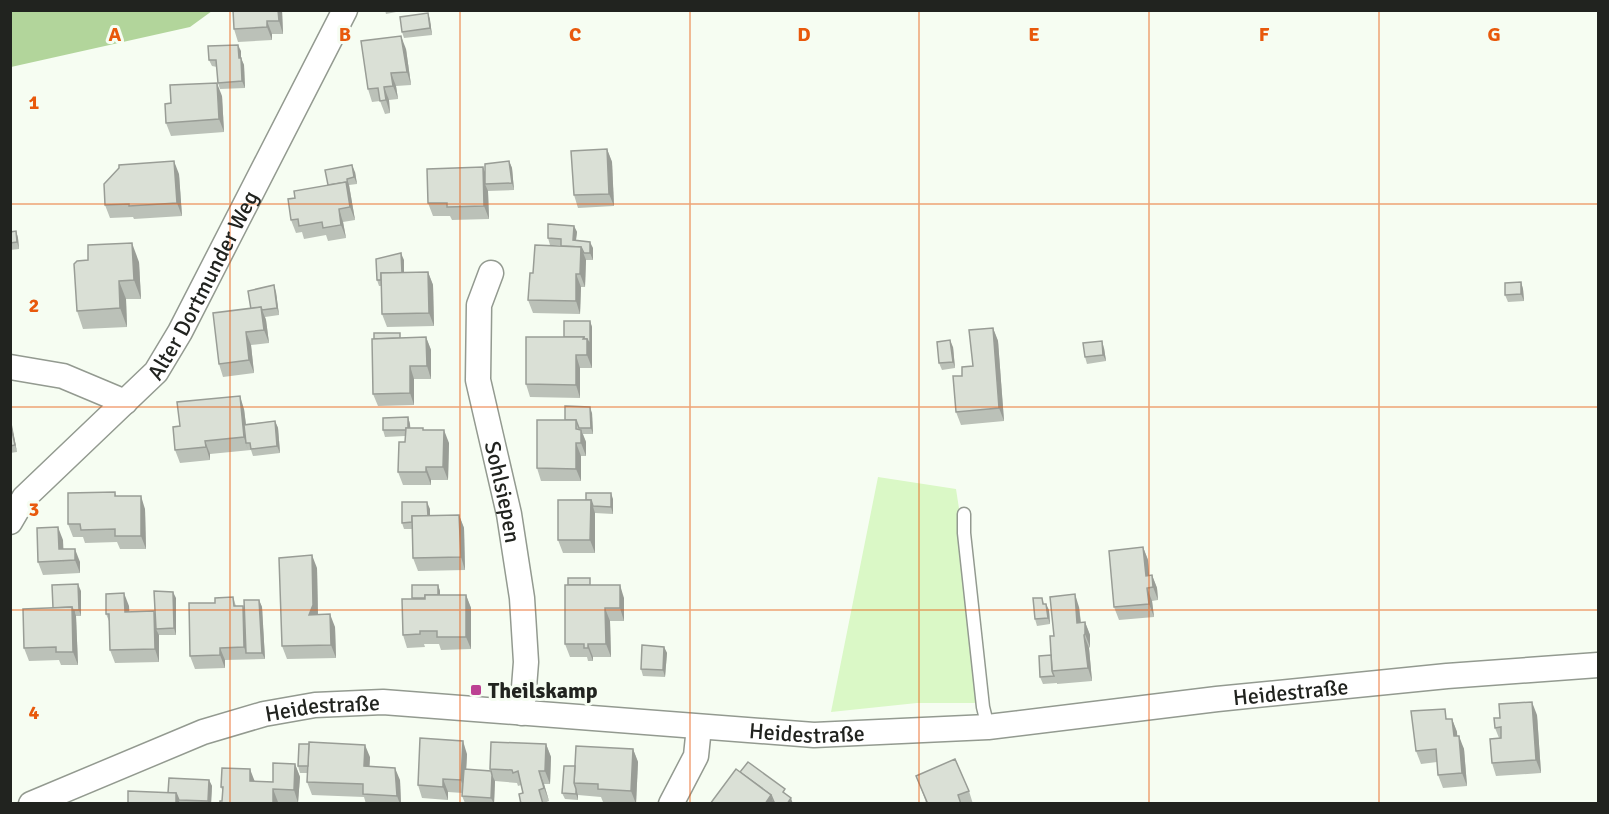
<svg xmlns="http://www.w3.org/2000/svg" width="1609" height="814" viewBox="0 0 1609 814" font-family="Signika,sans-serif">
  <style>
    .green { fill: #daf8c6 }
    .forest { fill: #b2d59b }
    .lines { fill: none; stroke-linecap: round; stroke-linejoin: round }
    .lane-casing { stroke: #939a90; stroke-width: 15 }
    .street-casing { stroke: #939a90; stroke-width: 27 }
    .lane { stroke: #fff; stroke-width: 12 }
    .street { stroke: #fff; stroke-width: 24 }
    .wall { fill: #bbc1b8 }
    .shaded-wall { fill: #999d96 }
    .building { fill: #dae0d6; stroke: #999d96; stroke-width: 1.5 }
    .grid { fill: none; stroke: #e8590c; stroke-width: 1.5; stroke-opacity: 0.55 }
    .poi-dot { fill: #bc4193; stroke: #f6fdf2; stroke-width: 2 }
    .labels { text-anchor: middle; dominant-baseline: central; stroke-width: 6; stroke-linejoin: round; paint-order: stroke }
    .street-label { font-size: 22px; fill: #21231f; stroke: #f6fdf2 }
    .poi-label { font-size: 22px; font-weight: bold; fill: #21231f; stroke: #f6fdf2; text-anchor: start }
    .grid-label { font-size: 20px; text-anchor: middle; font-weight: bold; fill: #e8590c; stroke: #f6fdf2; stroke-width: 6; stroke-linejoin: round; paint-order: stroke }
  </style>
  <rect width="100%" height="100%" fill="#f6fdf2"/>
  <polygon class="green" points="878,477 956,489 989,703 917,703 831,712"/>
  <polygon class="forest" points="10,11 11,10 212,11 190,27 11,67"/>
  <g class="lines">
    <defs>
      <polyline id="lane" points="964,514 964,533 983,707 988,727"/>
      <g id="street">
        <path id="s1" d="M491,273L479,305L478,380L509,514L522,598L526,662L522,713"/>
        <polyline points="10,367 63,376 125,402"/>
        <path id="s2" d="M10,522L24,498L156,372L180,332L345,10"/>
        <path id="s3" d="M31,804L203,732L264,714L315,705L383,702L814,735L988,727L1217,699L1447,676L1598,665"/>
        <polyline points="671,804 696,756 699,727"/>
      </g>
    </defs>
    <use href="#lane" class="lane-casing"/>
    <use href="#street" class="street-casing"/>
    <use href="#lane" class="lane"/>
    <use href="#street" class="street"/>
  </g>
  <g class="wall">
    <polygon points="282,10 283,34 272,34 272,40 238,42 234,29"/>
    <polygon points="385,10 406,10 386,14"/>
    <polygon points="428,13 430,20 432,35 404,38 402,32"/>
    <polygon points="406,49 411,85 396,86 398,99 389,100 390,113 385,114 380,101 372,102 368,89"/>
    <polygon points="241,51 241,58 244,65 245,88 220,89 218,83 217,67 212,66 209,60"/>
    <polygon points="222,96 224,132 171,136 166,123 171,103"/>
    <polygon points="607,149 612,162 614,206 578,208 574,195"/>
    <polygon points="509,161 512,168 514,190 488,191 489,219 452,220 450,216 433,216 428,203 483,167 485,173"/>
    <polygon points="355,172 357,184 349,185 355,220 343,222 346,238 328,241 326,235 304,239 302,232 296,233 291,220 295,198 328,185"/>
    <polygon points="179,174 182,216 134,219 133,217 110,218 105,205"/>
    <polygon points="574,226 577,232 576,240 593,248 593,260 586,260 585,287 581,287 580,314 533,313 528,300 533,273 561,246 561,245 550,245 548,238"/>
    <polygon points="16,231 18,238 19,249 10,250 10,232"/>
    <polygon points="404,260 404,272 428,272 433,285 434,326 387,327 382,314 381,286 379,286 377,280"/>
    <polygon points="139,262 141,299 126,299 127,327 83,329 77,311"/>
    <polygon points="1521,282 1523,289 1524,301 1508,302 1505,295"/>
    <polygon points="276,292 279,315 265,317 266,320 269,343 251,345 254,373 223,377 219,364 251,309"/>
    <polygon points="590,321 592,327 592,368 580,368 580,398 530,397 526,384 564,337"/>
    <polygon points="993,328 998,341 1004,421 961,425 956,412 962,376 973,366"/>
    <polygon points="426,337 431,350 431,379 414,379 414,405 378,406 373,394 402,338"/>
    <polygon points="953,347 955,368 942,370 939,363"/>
    <polygon points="1104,348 1106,361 1087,364 1085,357"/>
    <polygon points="244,409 246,424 275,421 278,428 280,453 253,456 251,450 210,454 210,460 180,463 175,450 180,426"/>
    <polygon points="592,413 593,434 583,434 586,442 586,456 581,456 581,481 541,481 537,468 565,420"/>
    <polygon points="408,417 410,424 410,428 424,430 449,443 448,480 431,480 431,485 403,485 398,472 405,442 405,436 385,437 383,430"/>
    <polygon points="10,420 17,452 10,453"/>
    <polygon points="115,492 116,496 145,509 146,549 120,549 117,542 85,543 83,537 73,537 68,524"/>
    <polygon points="613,499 613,514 595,513 595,553 563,553 558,540 558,500"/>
    <polygon points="430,509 430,516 459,515 464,528 465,570 418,571 413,558 412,529 404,529 402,523"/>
    <polygon points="63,540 63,549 80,562 80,573 43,575 38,562"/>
    <polygon points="1143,547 1148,560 1149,575 1152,575 1157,588 1158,600 1152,601 1154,617 1119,620 1114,607"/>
    <polygon points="317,568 318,615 335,627 336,658 287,659 282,646"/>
    <polygon points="438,585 440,591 440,595 466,595 471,608 471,649 441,650 439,644 424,644 425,647 407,648 403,635 413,599 412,598"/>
    <polygon points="592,585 624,598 624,621 610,621 611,657 593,657 593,661 588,661 587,657 570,657 565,644"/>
    <polygon points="81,591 81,616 76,616 78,665 61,665 59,660 29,661 24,648"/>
    <polygon points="233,597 236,606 243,606 244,611 259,600 262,607 265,659 225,660 225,668 195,669 190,656 215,603"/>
    <polygon points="176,598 176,635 159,635 159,662 115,663 110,650 109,621 106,614 129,606 129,612 155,616"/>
    <polygon points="1042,598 1044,604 1049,610 1050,624 1037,626 1035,619"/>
    <polygon points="1079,607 1081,622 1085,622 1090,635 1090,647 1089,648 1092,681 1057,684 1057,683 1043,684 1040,677 1051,655 1054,636"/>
    <polygon points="664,647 667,653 665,677 643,676 641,669"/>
    <polygon points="1537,715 1541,773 1496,776 1492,763 1499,738 1495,728"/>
    <polygon points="1449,719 1452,719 1457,732 1457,736 1464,749 1467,786 1443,788 1438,775 1437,762 1421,764 1416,751"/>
    <polygon points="546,744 551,757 550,784 544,784 549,801 544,803 544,804 521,804 523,793 521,785 518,786 517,783 495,781 494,804 465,803 462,796 463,793 448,792 448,800 422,798 418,785 467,754 466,770 491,771 490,769"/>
    <polygon points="633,749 638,762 636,804 603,802 601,797 578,795 578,800 565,799 562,793 575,766"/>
    <polygon points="370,757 369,766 400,780 401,804 366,804 364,797 312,795 307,782 307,773 300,773 298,766"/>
    <polygon points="295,764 300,777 298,803 222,801 223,792 221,787 255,781 273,782"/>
    <polygon points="916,776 969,791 973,804 923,804 926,802"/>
    <polygon points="209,780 212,786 211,804 128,804 168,793"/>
  </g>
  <g class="shaded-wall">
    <polygon points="278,10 282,10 283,34 279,21"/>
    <polygon points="428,13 430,20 432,35 430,28"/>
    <polygon points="267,21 272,34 272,40 267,27"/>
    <polygon points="401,36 406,49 411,85 407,72"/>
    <polygon points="238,45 241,51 241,65 239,58"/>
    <polygon points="241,58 244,65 245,88 242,81"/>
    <polygon points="391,73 396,86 398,99 393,86"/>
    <polygon points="217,83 222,96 224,132 219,119"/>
    <polygon points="384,87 389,100 390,113 386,100"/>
    <polygon points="607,149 612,162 614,206 609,194"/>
    <polygon points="174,161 179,174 182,216 177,203"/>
    <polygon points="509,161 512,168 514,190 512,183"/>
    <polygon points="352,165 355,172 357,184 354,177"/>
    <polygon points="483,167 488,180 485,184 488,191 489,219 484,206"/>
    <polygon points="347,179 349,185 355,220 350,207 346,182"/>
    <polygon points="339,209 343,222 346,238 341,225"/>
    <polygon points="574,226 577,232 575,247 573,240"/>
    <polygon points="16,231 18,238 19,249 17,242"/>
    <polygon points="590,242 593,248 593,260 590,253"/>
    <polygon points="132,243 139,262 141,299 134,280"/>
    <polygon points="581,247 586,260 585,287 580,274"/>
    <polygon points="401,253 404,260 404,285 402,279"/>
    <polygon points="428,272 433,285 434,326 429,313"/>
    <polygon points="576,274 581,287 580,314 576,301"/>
    <polygon points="119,281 126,299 127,327 120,308"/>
    <polygon points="1521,282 1523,289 1524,301 1521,294"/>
    <polygon points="274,285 276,292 279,315 277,308"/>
    <polygon points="261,307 266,320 269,343 264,330"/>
    <polygon points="590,321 592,327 592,368 587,355 587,339"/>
    <polygon points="993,328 998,341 1004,421 999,408"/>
    <polygon points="246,332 251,345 254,373 249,360"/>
    <polygon points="426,337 431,350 431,379 427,366"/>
    <polygon points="950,340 953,347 955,368 953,362"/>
    <polygon points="1102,341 1104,348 1106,361 1103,355"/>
    <polygon points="576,355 580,368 580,398 576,385"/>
    <polygon points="410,366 414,379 414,405 410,393"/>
    <polygon points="240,396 244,409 248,443 246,443 248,450 244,437"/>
    <polygon points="590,407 592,413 593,434 591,428"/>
    <polygon points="408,417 410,424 411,436 408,430"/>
    <polygon points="10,420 12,425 17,452 15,445"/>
    <polygon points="275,421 278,428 280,453 277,446"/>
    <polygon points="444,430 449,443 448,480 443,467"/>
    <polygon points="581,430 586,442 586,456 581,443"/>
    <polygon points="205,441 210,454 210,460 206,447"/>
    <polygon points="576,443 581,456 581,481 576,469"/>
    <polygon points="426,467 431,480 431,485 426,472"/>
    <polygon points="611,493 613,499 613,514 611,507"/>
    <polygon points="141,496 145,509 146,549 141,536"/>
    <polygon points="591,500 595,513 595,553 590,540"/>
    <polygon points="427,502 430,509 430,528 428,522"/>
    <polygon points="459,515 464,528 465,570 461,557"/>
    <polygon points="58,527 63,540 64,562 59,549"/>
    <polygon points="1143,547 1148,560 1150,589 1146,576"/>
    <polygon points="75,549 80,562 80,573 75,560"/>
    <polygon points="312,555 317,568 318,618 309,615"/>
    <polygon points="1152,575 1157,588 1158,600 1153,587"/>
    <polygon points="78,584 81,591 81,616 79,610"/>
    <polygon points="438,585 440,591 440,604 438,598"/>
    <polygon points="620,585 624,598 624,621 620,608"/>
    <polygon points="1147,588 1152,601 1154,617 1149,604"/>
    <polygon points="173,592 176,598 176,635 174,628"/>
    <polygon points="124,593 129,606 130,625 125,612"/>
    <polygon points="1075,594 1079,607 1082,636 1077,623"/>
    <polygon points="466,595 471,608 471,649 466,637"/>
    <polygon points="259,600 262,607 265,659 262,653"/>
    <polygon points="1046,604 1049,610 1050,624 1048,618"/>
    <polygon points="243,606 247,619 246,653 244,647"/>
    <polygon points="72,607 74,610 76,616 78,665 73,652"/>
    <polygon points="605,608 610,621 611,657 606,644"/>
    <polygon points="154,611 158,624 156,629 159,635 159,662 155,649"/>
    <polygon points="330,614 335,627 336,658 331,645"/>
    <polygon points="1085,622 1090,635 1090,647 1085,634"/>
    <polygon points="1084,635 1089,648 1092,681 1088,668"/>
    <polygon points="588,644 593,657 593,661 588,648"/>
    <polygon points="664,647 667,653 665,677 663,670"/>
    <polygon points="220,648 225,660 225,668 220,655"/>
    <polygon points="1532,702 1537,715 1541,773 1536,760"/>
    <polygon points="1452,719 1457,732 1458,749 1454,736"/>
    <polygon points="1459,736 1464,749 1467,786 1462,773"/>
    <polygon points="463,741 467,754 465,793 461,780"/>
    <polygon points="546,744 551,757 550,784 545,771"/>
    <polygon points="365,745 370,757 369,779 364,766"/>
    <polygon points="633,749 638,762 636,804 631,791"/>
    <polygon points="295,764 300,777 298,803 294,790"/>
    <polygon points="395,768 400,780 401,804 400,804 397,796"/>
    <polygon points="250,769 255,782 250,781"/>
    <polygon points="539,771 544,784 549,801 544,788"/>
    <polygon points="492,775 495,781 494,804 491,798"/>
    <polygon points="443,779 448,792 448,800 443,787"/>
    <polygon points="209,780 212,786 211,804 209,804 208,801"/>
    <polygon points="273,789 278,802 278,804 273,804"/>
    <polygon points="576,789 578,795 578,800 576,794"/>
    <polygon points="176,793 180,804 176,804"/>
    <polygon points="771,795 774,804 765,804"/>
    <polygon points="791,798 793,804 787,804"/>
  </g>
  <g class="building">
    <polygon points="233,10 278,10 279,21 267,21 267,27 234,29"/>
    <polygon points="428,13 430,28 402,32 400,17"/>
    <polygon points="401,36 407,72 391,73 393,86 384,87 386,100 380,101 378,88 368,89 361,41"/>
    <polygon points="238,45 239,58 241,58 242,81 218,83 216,60 209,60 208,46"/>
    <polygon points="217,83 219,119 166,123 165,104 171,103 170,85"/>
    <polygon points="607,149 609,194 574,195 571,151"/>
    <polygon points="174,161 177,203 129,206 129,204 105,205 104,184 119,168 119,165"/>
    <polygon points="509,161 512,183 485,184 485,164"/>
    <polygon points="352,165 354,177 347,179 348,189 346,182 328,185 325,170"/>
    <polygon points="483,167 484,206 447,207 447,203 428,203 427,169"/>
    <polygon points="346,182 350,207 339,209 341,225 323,228 322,222 299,226 298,219 291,220 288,199 295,198 294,191"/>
    <polygon points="548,224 574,226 573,240 590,242 590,253 584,253 581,247 561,246 561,239 548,238"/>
    <polygon points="16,231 17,242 10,243 10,232"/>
    <polygon points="132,243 134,280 119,281 120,308 77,311 74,264 77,261 88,260 88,245"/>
    <polygon points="535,245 581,247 580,274 576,274 576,301 528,300 530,273 533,273"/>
    <polygon points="401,253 402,273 381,273 381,280 377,280 376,259"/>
    <polygon points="428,272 429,313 382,314 381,273"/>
    <polygon points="1521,282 1521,294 1505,295 1505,283"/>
    <polygon points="274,285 277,308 262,310 261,307 251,309 248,291"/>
    <polygon points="261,307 264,330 246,332 249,360 219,364 213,313"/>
    <polygon points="564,321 590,321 590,345 587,339 584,339 584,337 564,337"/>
    <polygon points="993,328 999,408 956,412 953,376 962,376 962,367 973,366 969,330"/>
    <polygon points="374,333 400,333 400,338 374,339"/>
    <polygon points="426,337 427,366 410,366 410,393 373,394 372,339"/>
    <polygon points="526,337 584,337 583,339 587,339 587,355 576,355 576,385 526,384"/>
    <polygon points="950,340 953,362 939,363 937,342"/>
    <polygon points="1102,341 1103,355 1085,357 1083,343"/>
    <polygon points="240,396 244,437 205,441 206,447 175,450 173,427 180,426 177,402"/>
    <polygon points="565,406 590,407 591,428 579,428 576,420 565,420"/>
    <polygon points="408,417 408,428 406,428 406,430 383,430 383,418"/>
    <polygon points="537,420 576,420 576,429 581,430 581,443 576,443 576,469 537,468"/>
    <polygon points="275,421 277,446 251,449 250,443 246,443 244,425"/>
    <polygon points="10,422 15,445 10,446"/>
    <polygon points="406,428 423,428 423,430 444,430 443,467 426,467 426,472 398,472 399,442 405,442"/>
    <polygon points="115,492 115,496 141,496 141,536 115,536 115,529 81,530 80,524 68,524 68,493"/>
    <polygon points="586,493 611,493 611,507 593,506 591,500 586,500"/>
    <polygon points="558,500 591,500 590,540 558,540"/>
    <polygon points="402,502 427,502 428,516 412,516 412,522 402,523"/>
    <polygon points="459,515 461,557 413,558 412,516"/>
    <polygon points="58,527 59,549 75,549 75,560 38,562 37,528"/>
    <polygon points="1143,547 1146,576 1152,575 1153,587 1147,588 1149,604 1114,607 1109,551"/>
    <polygon points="312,555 313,605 309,615 330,614 331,645 282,646 279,558"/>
    <rect x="568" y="578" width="22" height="7"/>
    <polygon points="78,584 79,610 74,610 74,614 72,607 53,608 52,585"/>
    <polygon points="412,585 438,585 438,595 425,595 425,598 412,598"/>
    <polygon points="565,585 620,585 620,608 605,608 606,644 588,644 588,648 584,648 584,644 565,644"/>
    <polygon points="154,591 173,592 174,628 156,629"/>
    <polygon points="124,593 125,612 154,611 155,649 110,650 109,614 106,614 106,594"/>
    <polygon points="1075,594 1077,623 1085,622 1085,634 1084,635 1088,668 1052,671 1050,636 1054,636 1050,597"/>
    <polygon points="425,595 466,595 466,637 437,637 437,631 420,631 420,634 403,635 402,599 425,599"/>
    <polygon points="233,597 234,606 243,606 244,647 220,648 220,655 190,656 189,603 215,603 215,598"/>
    <polygon points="1033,598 1042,598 1043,604 1046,604 1048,618 1035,619"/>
    <polygon points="244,600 259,600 262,653 246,653"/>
    <polygon points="72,607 73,652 56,652 56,647 24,648 23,609"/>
    <polygon points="642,645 664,647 663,670 641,669"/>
    <polygon points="1051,655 1052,671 1054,676 1040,677 1039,656"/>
    <polygon points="1532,702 1536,760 1492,763 1490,739 1501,738 1501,727 1495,728 1494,718 1500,718 1499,704"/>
    <polygon points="1445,709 1446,719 1452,719 1454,736 1459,736 1462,773 1438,775 1436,749 1416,751 1411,711"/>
    <polygon points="420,738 463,741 461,780 443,779 443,787 418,785"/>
    <polygon points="309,742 365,745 364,766 395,768 397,796 363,794 363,784 307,782"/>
    <polygon points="491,742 546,744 545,771 539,771 544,788 539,790 543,804 521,804 519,794 523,793 518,771 513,773 512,770 490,769"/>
    <polygon points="299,744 309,744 308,766 298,766"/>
    <polygon points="576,746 633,749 631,791 598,789 598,784 574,783"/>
    <polygon points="955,759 969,791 958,795 961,804 923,804 927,802 916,776"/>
    <polygon points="748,762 785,789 783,792 791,798 787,804 776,804 774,802 771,795 740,772"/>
    <polygon points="273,763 295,764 294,790 273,789 273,804 220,804 220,801 222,801 223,787 221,787 222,768 250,769 250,781 273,782"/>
    <polygon points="564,766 575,766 574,783 576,789 576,794 562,793"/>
    <polygon points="464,769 491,771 492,775 491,798 462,796"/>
    <polygon points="736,769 771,795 765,804 710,804"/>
    <polygon points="169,778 209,780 208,801 179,800 176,793 168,793"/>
    <polygon points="128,791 176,793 176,804 128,804"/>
  </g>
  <path class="grid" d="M230,10V804M460,10V804M690,10V804M919,10V804M1149,10V804M1379,10V804M10,204H1598M10,407H1598M10,610H1598"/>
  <rect class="poi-dot" x="470" y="684" width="12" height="12" rx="3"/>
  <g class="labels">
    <g class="street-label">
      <text stroke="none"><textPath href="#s2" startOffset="309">Alter Dortmunder Weg</textPath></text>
      <text stroke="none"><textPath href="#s1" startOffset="224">Sohlsiepen</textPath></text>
      <text stroke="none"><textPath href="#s3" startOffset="1281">Heidestraße</textPath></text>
      <text stroke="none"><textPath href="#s3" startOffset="309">Heidestraße</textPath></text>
      <text stroke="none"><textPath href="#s3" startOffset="795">Heidestraße</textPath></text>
    </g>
    <g class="poi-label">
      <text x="488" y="690">Theilskamp</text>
    </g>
  </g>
  <g class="grid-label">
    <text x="115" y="41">A</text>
    <text x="345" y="41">B</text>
    <text x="575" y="41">C</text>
    <text x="804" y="41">D</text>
    <text x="1034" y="41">E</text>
    <text x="1264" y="41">F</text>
    <text x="1494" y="41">G</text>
    <text x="34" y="109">1</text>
    <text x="34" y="312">2</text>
    <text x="34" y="516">3</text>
    <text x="34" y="719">4</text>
  </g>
  <rect width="1609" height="814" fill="none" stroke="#21231f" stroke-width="24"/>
</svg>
